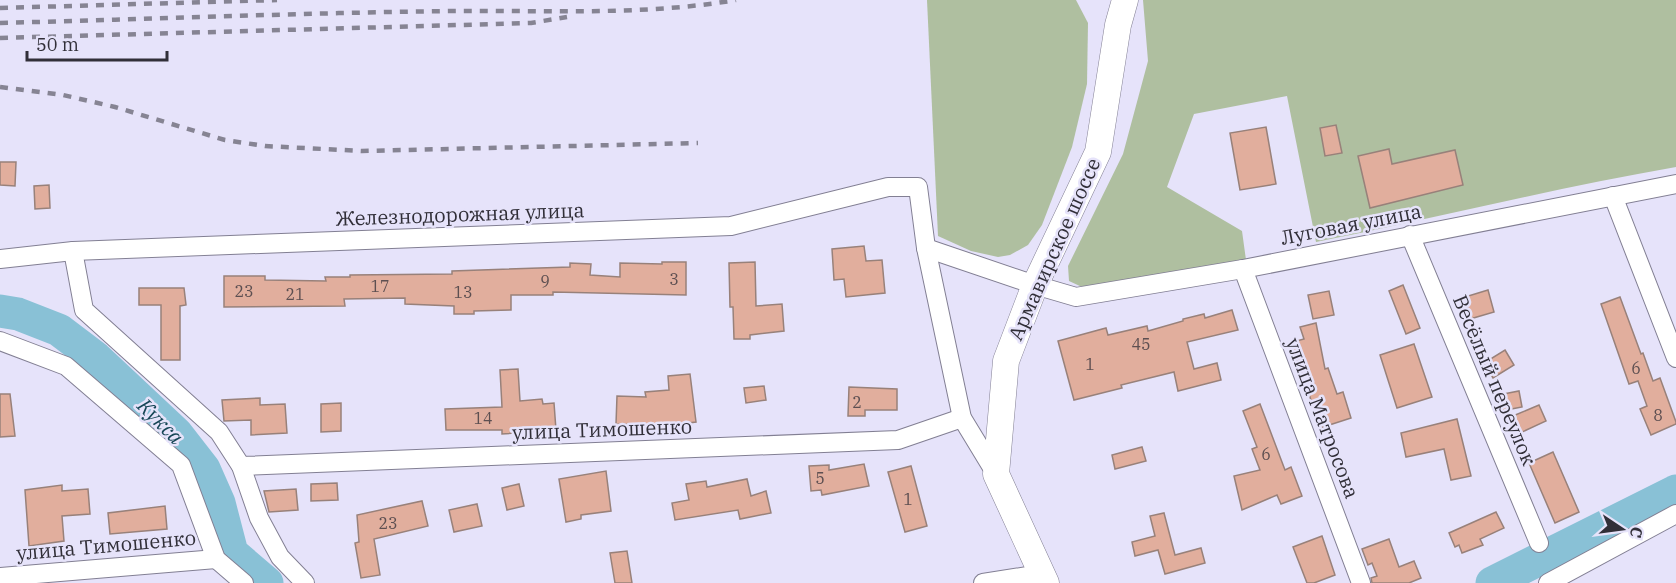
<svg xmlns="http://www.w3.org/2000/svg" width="1676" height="583" viewBox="0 0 1676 583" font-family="'IBM Plex Serif',serif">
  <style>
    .green { fill: #afbfa0 }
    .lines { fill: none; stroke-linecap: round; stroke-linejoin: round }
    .river { stroke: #89c1d6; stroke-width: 33 }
    .building { fill: #e1ae9d; stroke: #98817a; stroke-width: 1.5 }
    .street-casing { stroke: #827f93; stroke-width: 20 }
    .secondary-casing { stroke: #827f93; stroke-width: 27 }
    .street { stroke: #fff; stroke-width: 18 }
    .secondary { stroke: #fff; stroke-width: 26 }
    .rail { stroke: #868493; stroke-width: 4.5; stroke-dasharray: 8 8; stroke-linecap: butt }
    .labels { text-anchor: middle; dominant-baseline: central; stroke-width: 5; stroke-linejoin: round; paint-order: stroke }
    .number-label { font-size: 16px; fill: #5d4f51 }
    .street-label { font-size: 20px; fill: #312f38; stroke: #e6e3fa }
    .water-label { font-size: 21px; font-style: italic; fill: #164656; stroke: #e6e3fa }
  </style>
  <rect width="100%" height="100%" fill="#e6e3fa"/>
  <g class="green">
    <polygon points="927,0 1076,0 1088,23 1087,84 1072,147 1042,225 1028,245 1010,255 998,257 971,251 938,236"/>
    <path d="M1143,0H1676V167C1555,188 1436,218 1316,242L1287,96L1194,114L1167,187L1242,231L1246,260L1082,287L1069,281L1068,266L1123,154L1148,61Z"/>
  </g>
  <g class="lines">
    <g class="river">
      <polyline points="0,311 18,314 59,330 96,358 176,433 204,469 219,503 232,553 267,583"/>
      <polyline points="1492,583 1676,491"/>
    </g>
  </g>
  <g class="building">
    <polygon points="1336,125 1342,153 1325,156 1320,128"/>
    <polygon points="1266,127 1276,184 1240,190 1230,133"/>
    <polygon points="1389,149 1392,164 1455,150 1463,185 1370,208 1358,156"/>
    <polygon points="0,162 16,162 15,186 0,185"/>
    <polygon points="49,185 50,208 35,209 34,186"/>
    <polygon points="864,246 866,261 882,260 885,293 846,297 844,279 834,280 832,249"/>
    <polygon points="662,262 686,262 686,295 553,292 553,295 511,295 511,310 474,311 474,314 454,314 454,306 405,304 405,298 344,299 345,306 224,307 224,276 265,276 265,280 326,281 325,277 350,277 350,275 452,274 452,271 570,267 570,263 591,264 590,275 620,277 620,263 662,264"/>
    <polygon points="755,262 756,306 782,304 784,331 750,335 750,339 734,339 733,307 730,307 729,263"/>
    <polygon points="1403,285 1420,328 1406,334 1389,291"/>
    <polygon points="139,288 184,288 186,305 180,306 180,360 161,360 161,305 139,305"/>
    <polygon points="1488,290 1494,312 1470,319 1465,297"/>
    <polygon points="1329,291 1334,315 1313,319 1308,295"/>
    <polygon points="1620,297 1641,354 1643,353 1653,381 1660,378 1676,422 1676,424 1651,435 1640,409 1647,406 1638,381 1629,384 1601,304"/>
    <polygon points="1232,310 1238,330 1187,342 1194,369 1217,363 1221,380 1178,391 1174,372 1121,385 1122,388 1074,400 1058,341 1106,328 1108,335 1147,326 1148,331 1183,321 1183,319 1204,314 1205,318"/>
    <polygon points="1316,323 1325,369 1328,368 1337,394 1343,392 1351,418 1320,428 1298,360 1293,361 1289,343 1304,339 1300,327"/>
    <polygon points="1414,344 1432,397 1397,408 1380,355"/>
    <polygon points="1505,350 1514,365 1493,378 1484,363"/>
    <polygon points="518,369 520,401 542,399 543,404 554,403 556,430 502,434 502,430 446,430 445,409 502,407 500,370"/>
    <polygon points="690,374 696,422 649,428 649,425 616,424 617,396 646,397 645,392 669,390 668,376"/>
    <polygon points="764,386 766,400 746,403 744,388"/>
    <polygon points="849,387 897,389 897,410 865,410 865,416 848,416"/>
    <polygon points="1519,391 1522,407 1501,411 1498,395"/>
    <polygon points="0,394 10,394 15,436 0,437"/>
    <polygon points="260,398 260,405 285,404 287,433 251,435 251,420 224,421 222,400"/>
    <polygon points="341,403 341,431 321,432 321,404"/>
    <polygon points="1260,404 1285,470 1291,467 1302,496 1281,504 1277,495 1242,510 1234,476 1260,470 1252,449 1257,447 1243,411"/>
    <polygon points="1539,405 1546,421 1520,433 1513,416"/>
    <polygon points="1457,419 1471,476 1451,480 1444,449 1406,457 1401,433"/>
    <polygon points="1142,447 1146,461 1115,469 1112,455"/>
    <polygon points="1553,452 1579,512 1555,523 1529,463"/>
    <polygon points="864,464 869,486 822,495 821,490 811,491 809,466 829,465 829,470"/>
    <polygon points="911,466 927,526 905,532 888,472"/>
    <polygon points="606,471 611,511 581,515 581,519 566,522 559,479"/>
    <polygon points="747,479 751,496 766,491 771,513 740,519 738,510 675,520 672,503 689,500 686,484 706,481 707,487"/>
    <polygon points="337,483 338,500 311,501 311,484"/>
    <polygon points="519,484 524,506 507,510 502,488"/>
    <polygon points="62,485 62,491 88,489 90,514 62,516 64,541 29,546 25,490"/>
    <polygon points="296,489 298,510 269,512 264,491"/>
    <polygon points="422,501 428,526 374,539 380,575 361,578 355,543 359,542 357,515"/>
    <polygon points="477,504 482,526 454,532 449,510"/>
    <polygon points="165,506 167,529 110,534 108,513"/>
    <polygon points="1496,512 1504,528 1480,539 1483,545 1462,553 1459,545 1455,547 1449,533"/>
    <polygon points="1164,513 1175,555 1201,548 1205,563 1165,574 1158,550 1135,556 1132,542 1155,536 1150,516"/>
    <polygon points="1322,536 1335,575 1314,583 1307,583 1293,547"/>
    <polygon points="1389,539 1399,567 1414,561 1421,578 1409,583 1372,583 1371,578 1377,576 1372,563 1368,565 1362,549"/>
    <polygon points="627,551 632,583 615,583 610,553"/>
  </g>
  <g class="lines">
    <defs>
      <g id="street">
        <polyline points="1613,196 1676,358"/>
        <polyline points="1410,235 1539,543"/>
        <polyline points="926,248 1035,285 1076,297 1243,269 1676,184"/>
        <polyline points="73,251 84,310 219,432 241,466 259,518 280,557 305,583"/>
        <polyline points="0,259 73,251 731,226 888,187 918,187 926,248 962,418 996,474"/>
        <polyline points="1243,269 1361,583"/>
        <polyline points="0,341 66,366 181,465 216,559 244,583"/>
        <polyline points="241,466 898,440 962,418"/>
        <polyline points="0,577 216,559"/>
        <polyline points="983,583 1040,574"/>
        <polyline points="1548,583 1676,514"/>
      </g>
      <polyline id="secondary" points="1046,583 996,474 1006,361 1035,285 1098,152 1118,25 1125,0"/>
    </defs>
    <use href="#street" class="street-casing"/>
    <use href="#secondary" class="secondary-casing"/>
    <use href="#street" class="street"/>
    <use href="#secondary" class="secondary"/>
    <g class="rail">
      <polyline points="0,8 277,0"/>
      <path d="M0,23C150,19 300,13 450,11C545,10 642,16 736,0"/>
      <polyline points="0,38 531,23 567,17"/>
      <polyline points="0,87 63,95 115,107 225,140 265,146 362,151 698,143"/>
    </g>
  </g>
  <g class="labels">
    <g class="number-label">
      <text x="674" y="279">3</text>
      <text x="545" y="281">9</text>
      <text x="380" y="286">17</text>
      <text x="244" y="291">23</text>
      <text x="463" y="292">13</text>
      <text x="295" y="294">21</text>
      <text x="1141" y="344">45</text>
      <text x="1090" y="364">1</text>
      <text x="1636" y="368">6</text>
      <text x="857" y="402">2</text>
      <text x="1658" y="415">8</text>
      <text x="483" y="418">14</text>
      <text x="1266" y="454">6</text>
      <text x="820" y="478">5</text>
      <text x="908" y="499">1</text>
      <text x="388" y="523">23</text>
    </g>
    <g class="street-label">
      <text transform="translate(460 214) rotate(-2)">Железнодорожная улица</text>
      <text transform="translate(1351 224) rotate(-11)">Луговая улица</text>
      <text transform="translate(1054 249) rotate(-66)">Армавирское шоссе</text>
      <text transform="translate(1495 380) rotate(67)">Весёлый переулок</text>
      <text transform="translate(1323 418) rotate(69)">улица Матросова</text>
      <text transform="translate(602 429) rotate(-2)">улица Тимошенко</text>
      <text transform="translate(106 545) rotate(-5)">улица Тимошенко</text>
    </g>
    <g class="water-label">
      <text transform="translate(161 421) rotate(45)">Кукса</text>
    </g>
  </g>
  <g transform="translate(1622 529) rotate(103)" stroke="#e6e3fa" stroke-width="4.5" paint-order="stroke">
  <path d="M0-4.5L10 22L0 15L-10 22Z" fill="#312f38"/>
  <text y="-9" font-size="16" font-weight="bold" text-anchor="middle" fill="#312f38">С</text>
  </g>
  <path d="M27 51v9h140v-9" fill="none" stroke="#312f38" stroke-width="3"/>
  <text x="36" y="51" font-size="18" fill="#312f38" stroke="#e6e3fa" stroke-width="4.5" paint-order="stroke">50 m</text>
</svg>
